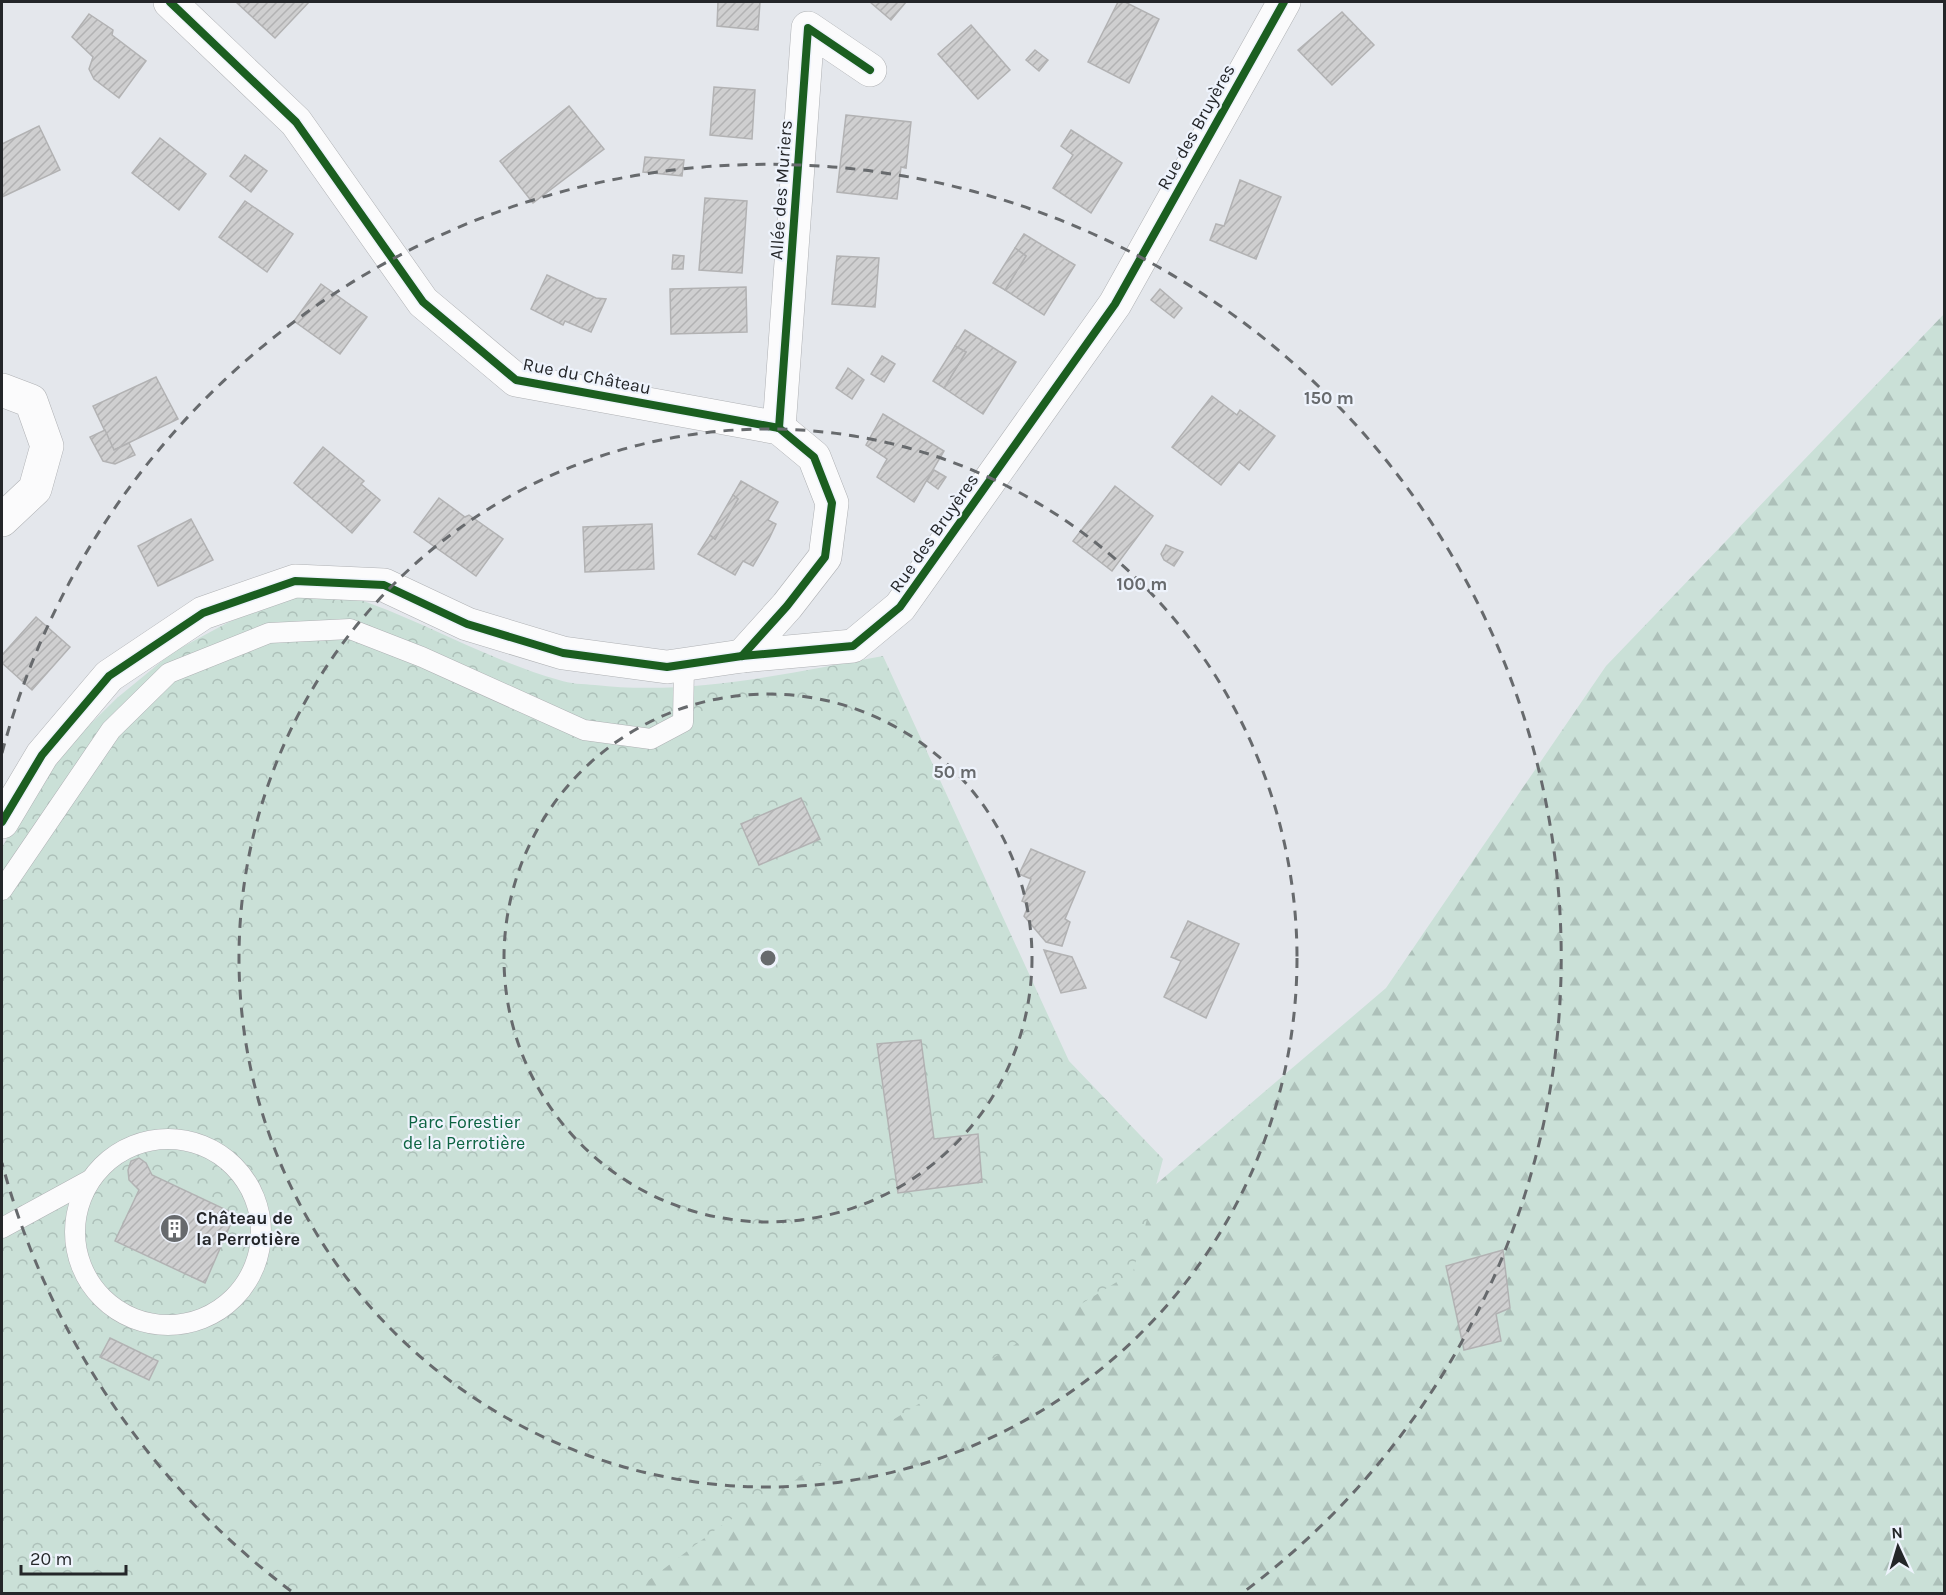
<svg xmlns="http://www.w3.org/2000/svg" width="1946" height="1595" viewBox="0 0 1946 1595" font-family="Karla,sans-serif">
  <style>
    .forest { fill: url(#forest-firs) }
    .park { fill: url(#park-crowns) }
    .building { fill: url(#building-hatch); stroke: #b2b2b3; stroke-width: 1.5 }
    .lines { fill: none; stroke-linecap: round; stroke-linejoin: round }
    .service-casing { stroke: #afb1b4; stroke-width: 21 }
    .minor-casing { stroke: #afb1b4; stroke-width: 34 }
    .service { stroke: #fbfbfc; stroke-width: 20 }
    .minor { stroke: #fbfbfc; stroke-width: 33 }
    .cycleway-casing { stroke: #eef3fc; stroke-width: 11 }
    .cycleway { stroke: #1b5e20; stroke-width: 8 }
    .ring { fill: none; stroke: #676a6d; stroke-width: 3; stroke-dasharray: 10 8 }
    .labels { text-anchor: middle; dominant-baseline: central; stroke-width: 4.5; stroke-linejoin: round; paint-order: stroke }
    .street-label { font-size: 18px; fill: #242629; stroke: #eef3fc }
    .park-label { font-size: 18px; fill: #0c6342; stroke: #eef3fc }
    .poi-label { font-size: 18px; font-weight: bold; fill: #242629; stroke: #eef3fc; text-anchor: start }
    .centre { fill: #676a6d; stroke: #eef3fc; stroke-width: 3 }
    .ring-label { font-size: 18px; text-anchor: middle; font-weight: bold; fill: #676a6d; stroke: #eef3fc; stroke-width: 4.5; stroke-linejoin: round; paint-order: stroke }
  </style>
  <defs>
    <pattern id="forest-firs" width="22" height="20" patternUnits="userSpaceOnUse" patternTransform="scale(1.5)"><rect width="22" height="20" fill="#cae0d7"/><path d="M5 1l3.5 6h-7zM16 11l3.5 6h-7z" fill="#adc0b9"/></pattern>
    <pattern id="park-crowns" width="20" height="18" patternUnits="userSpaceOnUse" patternTransform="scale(1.5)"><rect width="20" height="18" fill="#cae0d7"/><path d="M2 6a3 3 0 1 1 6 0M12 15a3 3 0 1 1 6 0" fill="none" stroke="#adc0b9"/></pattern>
    <pattern id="building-hatch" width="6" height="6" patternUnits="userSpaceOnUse" patternTransform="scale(1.5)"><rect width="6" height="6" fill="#cfcfd0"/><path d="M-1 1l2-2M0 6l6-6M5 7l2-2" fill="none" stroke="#b2b2b3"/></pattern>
  </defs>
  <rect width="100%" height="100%" fill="#e4e7ec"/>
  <polygon class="forest" points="1944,314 1944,1593 578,1594 1085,1245 1386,988 1606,666"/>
  <path class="park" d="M331,591C410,612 480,658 559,680C570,684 583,684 595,685C690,696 789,673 883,656L1069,1061L1163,1159L1133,1272L719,1527L632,1593L2,1594V848L36,783L66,748L117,698L173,652L227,623L280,600Z"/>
  <g class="building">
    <polygon points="236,2 309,2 275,38"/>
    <polygon points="718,2 760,2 758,30 717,26"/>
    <polygon points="870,2 906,2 891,20"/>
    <polygon points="1118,2 1125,2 1159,19 1129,83 1088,62"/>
    <polygon points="1342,12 1374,45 1332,85 1298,50"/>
    <polygon points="89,14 113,30 112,35 146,61 119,98 94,79 89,69 93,57 72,37"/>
    <polygon points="971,25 1010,70 978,99 938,54"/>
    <polygon points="1035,50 1048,60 1039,71 1026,60"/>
    <polygon points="714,87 755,90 752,139 710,135"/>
    <polygon points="569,106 604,149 533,203 500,161"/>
    <polygon points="846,115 911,122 906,168 901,167 897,199 837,192"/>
    <polygon points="39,126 60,170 2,197 2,144"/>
    <polygon points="1071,130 1122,163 1091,213 1053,188 1073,155 1061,146"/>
    <polygon points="160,138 206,174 179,210 132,173"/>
    <polygon points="245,155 267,171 251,192 230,176"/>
    <polygon points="645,157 684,160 682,176 643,172"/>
    <polygon points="1240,180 1281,197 1256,259 1210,240 1216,224 1224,226"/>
    <polygon points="705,198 747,201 742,273 699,270"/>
    <polygon points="245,201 293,234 267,272 219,237"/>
    <polygon points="1024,234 1075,265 1044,315 1005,290 1026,256 1015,248"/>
    <polygon points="1015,248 1026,256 1005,290 993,283"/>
    <polygon points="673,255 684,256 683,269 672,269"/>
    <polygon points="837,256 879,258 875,307 832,304"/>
    <polygon points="547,275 596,298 606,299 591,332 565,321 563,325 531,309"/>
    <polygon points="321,284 367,317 340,354 294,321"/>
    <polygon points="746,287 747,332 671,334 670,289"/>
    <polygon points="1160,289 1182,308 1174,318 1151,300"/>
    <polygon points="965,330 1016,362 983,414 944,388 966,352 955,346"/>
    <polygon points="955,346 966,352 944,388 933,381"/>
    <polygon points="882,356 895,364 884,382 871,374"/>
    <polygon points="848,368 864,380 852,399 836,388"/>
    <polygon points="156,377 178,419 114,450 93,406"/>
    <polygon points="1212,396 1237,415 1240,410 1275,436 1249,470 1239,462 1221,485 1172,447"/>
    <polygon points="883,414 944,451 914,502 877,477 887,459 866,445"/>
    <polygon points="105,430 114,450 129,443 135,455 115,464 103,461 90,437"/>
    <polygon points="323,447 364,481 361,484 380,500 352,533 294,483"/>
    <polygon points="934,470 946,477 938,489 927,481"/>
    <polygon points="741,481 778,502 768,520 776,524 769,539 753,566 743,561 735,575 698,554 710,535 715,539 738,499 733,495"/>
    <polygon points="1115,486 1153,516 1112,571 1073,541"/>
    <polygon points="733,495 738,499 715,539 710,535"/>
    <polygon points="439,498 465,517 469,515 503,539 476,576 414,532"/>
    <polygon points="191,519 213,560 158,586 138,546"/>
    <polygon points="652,524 654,569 585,572 583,527"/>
    <polygon points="1166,545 1183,552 1174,566 1164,560 1161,554"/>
    <polygon points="36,617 70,647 32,690 2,663 2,655"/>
    <polygon points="801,798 820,839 759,865 741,824"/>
    <polygon points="1031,849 1085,872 1065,919 1070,922 1062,946 1046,942 1024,916 1029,904 1022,901 1031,879 1019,874"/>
    <polygon points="1188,921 1239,944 1206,1018 1164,997 1181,961 1171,957"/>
    <polygon points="1044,950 1072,957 1086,988 1061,993"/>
    <polygon points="921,1040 934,1139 978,1134 982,1182 898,1193 877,1044"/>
    <polygon points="139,1158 146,1163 152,1175 235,1214 205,1283 115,1241 139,1190 129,1180 128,1170 131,1161"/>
    <polygon points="1503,1250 1510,1308 1496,1314 1501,1341 1464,1350 1446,1266"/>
    <polygon points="110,1338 158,1361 149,1380 100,1357"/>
  </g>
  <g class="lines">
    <defs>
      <g id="service">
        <polyline points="2,890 111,730 169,673 269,633 350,629 422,657 584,730 651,739 683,722 684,665"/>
        <circle cx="168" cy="1232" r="93"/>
        <polyline points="2,1228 90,1180"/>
      </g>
      <g id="minor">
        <polyline points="170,2 296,122 423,302 516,380 779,428 814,457 832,503 825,557 787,606 742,656"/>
        <polyline points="2,390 31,401 47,446 35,489 2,520"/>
        <polyline points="779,428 808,28 870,70"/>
        <polyline points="2,822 42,755 109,676 203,613 295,581 384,585 467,624 563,653 667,667 742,656 853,646 900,607 1115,304 1284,2"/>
      </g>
    </defs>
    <use href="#service" class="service-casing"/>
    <use href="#minor" class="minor-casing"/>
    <use href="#service" class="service"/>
    <use href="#minor" class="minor"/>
    <defs>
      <g id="cycleway">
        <polyline points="170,2 296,122 423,302 516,380 779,428 814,457 832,503 825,557 787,606 742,656"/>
        <polyline points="779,428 808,28 870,70"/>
        <polyline points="2,822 42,755 109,676 203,613 295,581 384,585 467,624 563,653 667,667 742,656 853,646 900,607 1115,304 1284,2"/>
      </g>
    </defs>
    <use href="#cycleway" class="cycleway-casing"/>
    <use href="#cycleway" class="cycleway"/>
  </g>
  <g class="ring">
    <circle cx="768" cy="958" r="264"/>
    <circle cx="768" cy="958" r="529"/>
    <path d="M291 1591A793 793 0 0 1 2 1163M2 753A793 793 0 1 1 1245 1591"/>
  </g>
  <defs>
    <symbol id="building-disc" viewBox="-11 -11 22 22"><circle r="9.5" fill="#676a6d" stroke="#eef3fc"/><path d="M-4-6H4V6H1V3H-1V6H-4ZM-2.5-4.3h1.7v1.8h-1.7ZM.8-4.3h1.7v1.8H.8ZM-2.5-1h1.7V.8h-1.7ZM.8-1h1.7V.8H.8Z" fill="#fff"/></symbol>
  </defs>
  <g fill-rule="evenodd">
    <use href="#building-disc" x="158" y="1212" width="33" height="33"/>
  </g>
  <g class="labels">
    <g class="street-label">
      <text transform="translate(1196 127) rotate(-61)">Rue des Bruyères</text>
      <text transform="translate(781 190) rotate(-86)">Allée des Muriers</text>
      <text transform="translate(587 376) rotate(11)">Rue du Château</text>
      <text transform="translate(934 533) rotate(-55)">Rue des Bruyères</text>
    </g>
    <g class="park-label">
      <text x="464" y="1122">Parc Forestier<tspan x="464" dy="21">de la Perrotière</tspan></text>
    </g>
    <g class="poi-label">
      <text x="196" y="1218">Château de<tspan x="196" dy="21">la Perrotière</tspan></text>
    </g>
  </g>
  <circle cx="768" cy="958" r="9" class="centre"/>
  <g class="ring-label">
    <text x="1329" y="404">150 m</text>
    <text x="1142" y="590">100 m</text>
    <text x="955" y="778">50 m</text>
  </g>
  <rect width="1946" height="1595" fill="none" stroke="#242629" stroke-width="6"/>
  <g transform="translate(1898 1547) rotate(356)" stroke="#eef3fc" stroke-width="4.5" paint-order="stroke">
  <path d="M0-4.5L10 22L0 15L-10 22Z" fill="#242629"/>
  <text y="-9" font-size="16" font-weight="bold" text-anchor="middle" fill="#242629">N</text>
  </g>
  <path d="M21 1565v9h105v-9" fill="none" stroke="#242629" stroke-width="3"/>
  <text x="30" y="1565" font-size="18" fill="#242629" stroke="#eef3fc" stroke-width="4.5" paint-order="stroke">20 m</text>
</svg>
